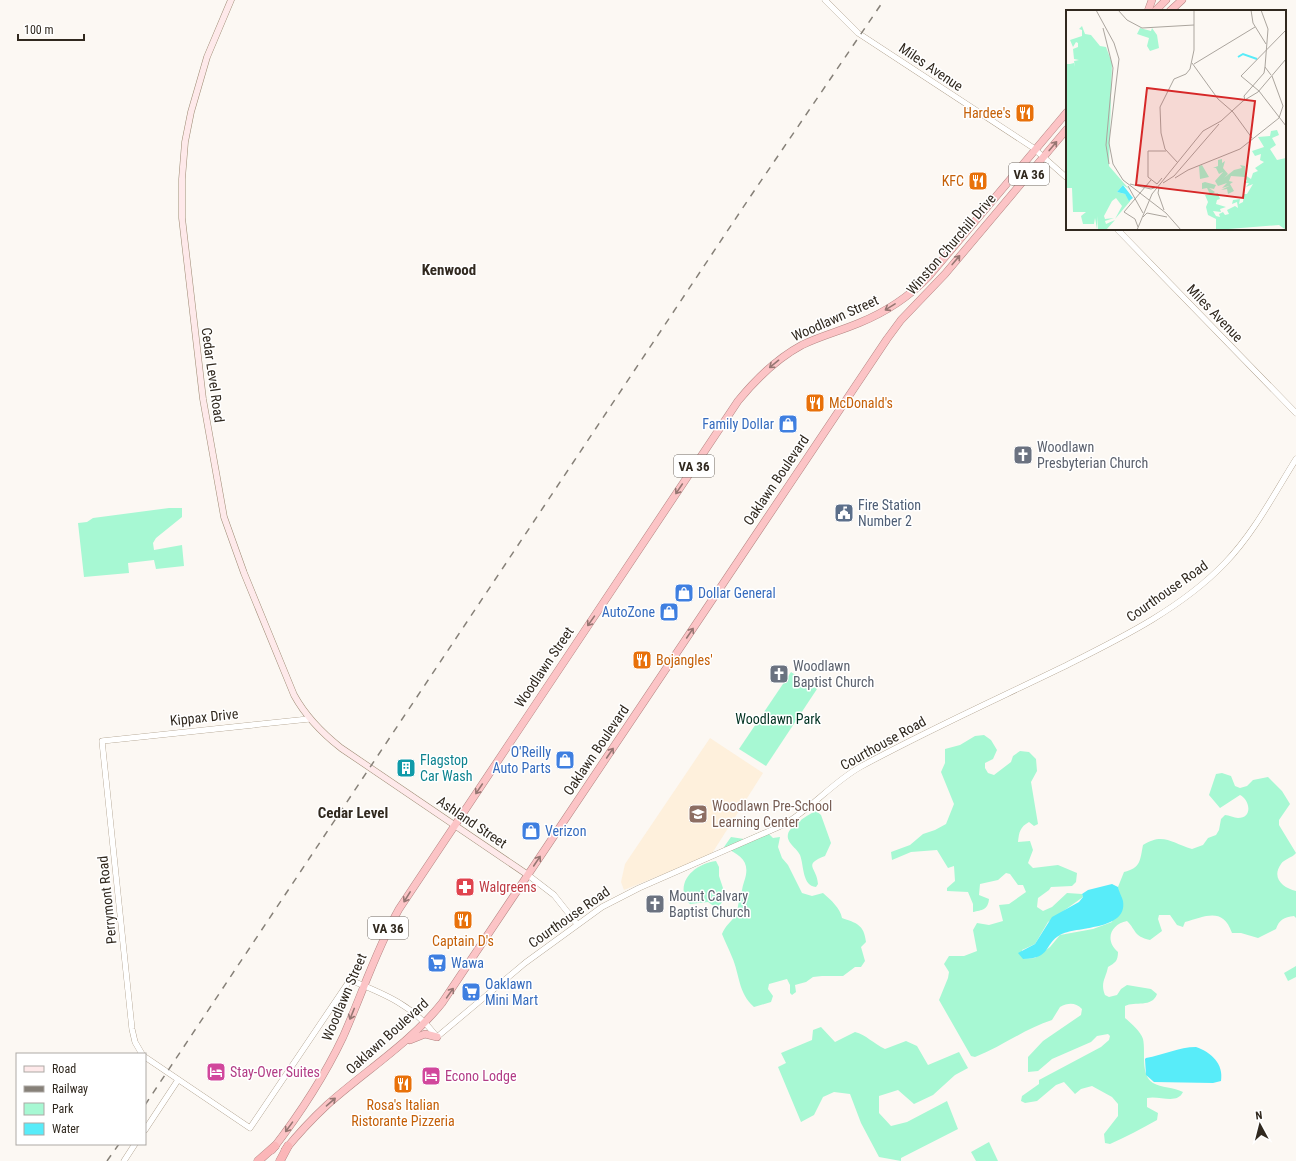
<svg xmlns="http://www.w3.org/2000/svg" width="1296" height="1161" viewBox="0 0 1296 1161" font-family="'Roboto Condensed',sans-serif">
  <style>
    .built { fill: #fef0dc }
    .green { fill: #a7f8d3 }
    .water { fill: #58ecf9 }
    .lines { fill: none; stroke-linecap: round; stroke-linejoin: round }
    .tertiary-casing { stroke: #9c8a72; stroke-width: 6 }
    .secondary-casing { stroke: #9c8a72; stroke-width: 7 }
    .trunk-casing { stroke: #b48582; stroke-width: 8 }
    .motorway-casing { stroke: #b48582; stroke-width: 9 }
    .tertiary { stroke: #fff; stroke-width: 5.5 }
    .secondary { stroke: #fee9ea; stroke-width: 6 }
    .trunk { stroke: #fcc4c6; stroke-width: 7 }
    .motorway { stroke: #fbb6b8; stroke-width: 8 }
    .rail { stroke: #868078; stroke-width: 1.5; stroke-dasharray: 7 7; stroke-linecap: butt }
    .oneway { stroke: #967672 }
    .labels { text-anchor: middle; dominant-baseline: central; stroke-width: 3; stroke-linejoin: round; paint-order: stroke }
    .shield { fill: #fff; stroke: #6f6962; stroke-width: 1 }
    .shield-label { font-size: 13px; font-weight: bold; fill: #31291f }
    .street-label { font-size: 14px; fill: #31291f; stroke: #fff }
    .food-label { font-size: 14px; fill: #c56008; stroke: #fff; text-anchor: end }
    .shop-label { font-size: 14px; fill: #366cbe; stroke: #fff; text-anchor: start }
    .worship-label { font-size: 14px; fill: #5b616d; stroke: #fff; text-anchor: start }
    .service-label { font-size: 14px; fill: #4e5e75; stroke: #fff; text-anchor: start }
    .park-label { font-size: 14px; fill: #003221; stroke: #fff }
    .culture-label { font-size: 14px; fill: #0d838f; stroke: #fff; text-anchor: start }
    .education-label { font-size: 14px; fill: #785e54; stroke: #fff; text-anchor: start }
    .health-label { font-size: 14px; fill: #be3a42; stroke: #fff; text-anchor: start }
    .hotel-label { font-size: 14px; fill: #b23c85; stroke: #fff; text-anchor: start }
    .neighbourhood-label { font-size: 15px; font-weight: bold; fill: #31291f; stroke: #fff }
    .inset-river { fill: none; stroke: #58ecf9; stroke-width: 2 }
    .inset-road { fill: none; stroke: #aba59e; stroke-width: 1 }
    .view { fill: #d62828; fill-opacity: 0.15; stroke: #d62828; stroke-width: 2 }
    .inset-edge { fill: none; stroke: #31291f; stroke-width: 2 }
  </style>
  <rect width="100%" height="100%" fill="#fcf8f3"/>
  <polygon class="built" points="710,738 763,773 711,855 624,890 621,882 625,864"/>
  <g class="green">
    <polygon points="169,508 182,508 182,517 156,538 153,543 154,550 182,545 184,566 156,569 154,560 128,563 129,573 84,577 78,523 87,522 93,518"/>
    <polygon points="791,672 817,689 766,766 739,749"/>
    <path d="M984,735L991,740L997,750L993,759L985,763V768L988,773L994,775L1011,762L1013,756L1020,751L1029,752L1036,759L1037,771L1031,782L1038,824L1034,826L1029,822C1020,827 1019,832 1018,842L1030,841L1033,850L1028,863L1033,868L1058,865L1077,873L1076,882L1072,886L1051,887L1049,890L1038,898L1037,907L1043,911L1052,907L1067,893L1082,894L1083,897L1048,922L1035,944L1022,950L1023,959L1035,958L1050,947L1060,935L1093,929L1112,922L1119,894L1118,887L1124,872C1141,868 1140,860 1143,845C1163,832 1172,843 1192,849L1203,845L1208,838L1216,835L1219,830L1221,819L1225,815C1229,815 1234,818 1238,818C1253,818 1250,800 1240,795L1220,808L1209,795L1216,774L1222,773L1231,776L1235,786L1240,788L1247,786L1253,780L1268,777L1282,791L1290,804L1279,820V825L1296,853C1292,858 1284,859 1281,864C1271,878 1283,888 1296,891V918L1294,916C1284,917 1279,920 1276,929L1258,938L1241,933H1232C1223,907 1206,916 1185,922L1183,927L1177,925L1170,915H1159L1158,919L1162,931L1150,940C1133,936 1137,931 1127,921C1111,924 1104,940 1118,952C1118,961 1115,963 1108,967C1106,978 1100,983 1105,995L1109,997L1117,995L1121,989L1127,985L1151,989L1157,994C1152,1008 1135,1001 1125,1006V1018C1131,1023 1141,1032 1143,1039C1146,1052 1140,1075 1153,1083C1161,1088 1174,1087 1183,1092C1177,1105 1159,1095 1147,1098V1107L1158,1113L1157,1120C1141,1129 1126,1137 1110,1144L1105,1143L1104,1134L1118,1116V1104L1112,1097L1092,1086L1081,1089L1075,1094L1064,1082L1056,1085L1037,1101L1025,1103L1021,1101L1022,1096L1039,1084V1080L1101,1047L1109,1040L1110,1036L1108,1034L1097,1036L1091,1042L1052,1059L1038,1071L1028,1072V1057L1043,1041L1081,1015L1082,1009C1075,1002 1068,1003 1060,1007L1052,1020C1026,1028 1001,1047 975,1057L971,1056L939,1000L948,978L949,972L944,964L949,956H964L977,951L973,930L977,923L989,925L1003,921L999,905L1009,904L1026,892L1023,885H1018L1010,874L1006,873L998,880L980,884L979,895L989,899C988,910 982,910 973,912V904L968,892L947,891V888L955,881L954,866L948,868L937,850L911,852L892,860L891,852L910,845L923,834L935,830L946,824L954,804L941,772L945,763V749L960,745L975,736Z"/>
    <path d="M816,811L821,815L831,843L825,856C802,865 817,867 818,884L816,887C802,886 804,865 800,855C797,848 786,843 788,834C790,826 809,814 816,811Z"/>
    <path d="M765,830L773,838L780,837L778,847L782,858L788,865L802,893L812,896L823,893C831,900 840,908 842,918C856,923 864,924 866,942L861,947L865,961L861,967H855L843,976H822L813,977L806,982L795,985L796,992L792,995L790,993V985L787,979L769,984L768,989L773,996L771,1002L754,1007C738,993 740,975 732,957C729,949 725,942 722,934C725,926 731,922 735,916C738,911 738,903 740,898C742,893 742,887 744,882C751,862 742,856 724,847L731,837L744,839Z"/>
    <path d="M716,861L719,867V876L724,891V899L719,907H715L708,902L690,904C686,901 685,898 684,893C681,876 699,863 716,861Z"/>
    <polygon points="1296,966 1296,977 1288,981 1284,973"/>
    <path d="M821,1027L835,1042L855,1032C866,1035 873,1043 885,1049L906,1041L917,1046L928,1065L959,1052L968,1068L955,1075L933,1095L914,1104L898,1090L879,1096V1113L891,1126L907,1122L947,1101L958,1129L901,1158V1161L879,1157L861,1123L850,1094L834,1092L823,1097L814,1115L801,1122L778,1067L786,1063L781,1053L812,1040L813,1030Z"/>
    <polygon points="989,1142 998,1161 976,1161 971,1152"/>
  </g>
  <g class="water">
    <path d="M1112,884L1118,887C1119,892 1122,897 1123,901C1128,931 1075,926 1060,935C1044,944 1051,959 1023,959L1018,953L1035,944L1052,917L1079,902L1083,897L1082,894L1088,890Z"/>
    <path d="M1196,1047C1211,1052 1224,1064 1221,1081L1213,1083L1154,1082L1146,1075L1145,1059L1146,1058C1163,1055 1179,1047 1196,1047Z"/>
  </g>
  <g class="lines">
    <defs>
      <g id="tertiary">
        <polyline points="825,0 858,33 1032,147 1067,178"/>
        <polyline points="1117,229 1296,413"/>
        <polyline points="528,875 554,895 577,924"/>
        <polyline points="142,1054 135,1042 132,1029 102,741 309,719"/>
        <path d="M145,1057L250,1128L350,980C385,994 414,1006 437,1037L525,963L602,907L639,888L783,825C811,809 832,783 860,767C926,731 995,700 1063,667C1119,639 1181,609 1225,563C1254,533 1274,494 1296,459"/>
        <polyline points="145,1130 178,1080"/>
        <polyline points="124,1161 135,1144"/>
      </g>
      <path id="secondary" d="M231,0L207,57L191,112L185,142L182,179V218L203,399L224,517L244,573L294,695C306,717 322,733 341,748L528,875"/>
      <g id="trunk">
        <polyline points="1148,11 1152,0"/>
        <polyline points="1155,11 1166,0"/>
        <polyline points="1170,11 1182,0"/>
        <polyline points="410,1040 425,1034 437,1037"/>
        <path d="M272,1150C299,1115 324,1077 343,1037C362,994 376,950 399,909L738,401C756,379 776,359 802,345C820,336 840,331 859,323C886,312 909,297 929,276L1067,112"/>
        <path d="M285,1150C298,1134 312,1119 327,1105C365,1071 410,1043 442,1003L887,339L901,320L945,274L1067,129"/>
      </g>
      <g id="motorway">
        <polyline points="258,1161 275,1146"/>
        <polyline points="280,1161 288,1146"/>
      </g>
    </defs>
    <use href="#tertiary" class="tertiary-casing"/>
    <use href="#secondary" class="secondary-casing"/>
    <use href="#trunk" class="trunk-casing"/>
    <use href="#motorway" class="motorway-casing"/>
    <use href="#tertiary" class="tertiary"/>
    <use href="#secondary" class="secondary"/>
    <use href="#trunk" class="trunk"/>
    <use href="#motorway" class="motorway"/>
    <g class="rail">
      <polyline points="145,1105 748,200 884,0"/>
      <polyline points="107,1161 119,1144"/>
    </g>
  </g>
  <defs><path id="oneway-shaft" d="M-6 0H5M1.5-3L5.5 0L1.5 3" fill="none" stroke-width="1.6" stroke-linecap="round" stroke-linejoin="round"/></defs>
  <g class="oneway">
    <use href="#oneway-shaft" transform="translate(1053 146) rotate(-50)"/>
    <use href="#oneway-shaft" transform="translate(956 260) rotate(-50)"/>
    <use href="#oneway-shaft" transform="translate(890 307) rotate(148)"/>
    <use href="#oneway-shaft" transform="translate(774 364) rotate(141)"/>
    <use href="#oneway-shaft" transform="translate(679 489) rotate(124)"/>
    <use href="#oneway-shaft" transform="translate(591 621) rotate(125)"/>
    <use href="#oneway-shaft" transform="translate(690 633) rotate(-56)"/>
    <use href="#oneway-shaft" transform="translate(610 753) rotate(-56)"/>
    <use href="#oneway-shaft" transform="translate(479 789) rotate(124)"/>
    <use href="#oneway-shaft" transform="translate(537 861) rotate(-56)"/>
    <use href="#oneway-shaft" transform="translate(407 897) rotate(122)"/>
    <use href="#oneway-shaft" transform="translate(450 993) rotate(-55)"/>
    <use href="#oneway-shaft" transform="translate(352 1014) rotate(112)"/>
    <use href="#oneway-shaft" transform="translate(331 1102) rotate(-41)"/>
    <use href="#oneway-shaft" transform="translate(289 1127) rotate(126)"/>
  </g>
  <defs>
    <symbol id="restaurant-square" viewBox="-11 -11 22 22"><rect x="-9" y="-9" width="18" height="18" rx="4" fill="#e8710a" stroke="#fff"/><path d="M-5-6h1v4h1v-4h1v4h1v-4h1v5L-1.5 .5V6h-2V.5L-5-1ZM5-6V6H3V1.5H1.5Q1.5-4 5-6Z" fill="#fff"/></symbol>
    <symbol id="shop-square" viewBox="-11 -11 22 22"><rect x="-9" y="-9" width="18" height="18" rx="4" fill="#3f7fe0" stroke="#fff"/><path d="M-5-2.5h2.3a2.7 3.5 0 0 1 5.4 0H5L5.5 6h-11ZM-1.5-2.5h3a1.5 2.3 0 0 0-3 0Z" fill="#fff"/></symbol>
    <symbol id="church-square" viewBox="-11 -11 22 22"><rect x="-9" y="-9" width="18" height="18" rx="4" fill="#6b7280" stroke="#fff"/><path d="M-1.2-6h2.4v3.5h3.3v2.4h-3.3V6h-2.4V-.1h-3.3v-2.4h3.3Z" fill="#fff"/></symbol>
    <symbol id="civic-square" viewBox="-11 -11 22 22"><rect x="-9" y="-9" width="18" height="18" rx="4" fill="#5c6f8a" stroke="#fff"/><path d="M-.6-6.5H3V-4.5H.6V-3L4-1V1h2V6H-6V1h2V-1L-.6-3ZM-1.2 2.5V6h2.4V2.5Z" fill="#fff"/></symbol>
    <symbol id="building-square" viewBox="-11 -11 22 22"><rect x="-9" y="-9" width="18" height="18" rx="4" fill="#0f9aa8" stroke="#fff"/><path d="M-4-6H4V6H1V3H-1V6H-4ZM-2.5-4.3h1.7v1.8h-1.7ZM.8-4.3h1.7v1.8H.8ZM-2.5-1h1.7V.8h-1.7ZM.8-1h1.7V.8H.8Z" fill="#fff"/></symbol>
    <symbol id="school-square" viewBox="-11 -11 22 22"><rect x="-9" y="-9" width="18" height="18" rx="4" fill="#8d6e63" stroke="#fff"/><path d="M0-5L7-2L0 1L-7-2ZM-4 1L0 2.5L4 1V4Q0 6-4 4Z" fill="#fff"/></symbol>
    <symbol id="pharmacy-square" viewBox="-11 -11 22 22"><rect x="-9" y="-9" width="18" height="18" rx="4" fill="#e0444e" stroke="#fff"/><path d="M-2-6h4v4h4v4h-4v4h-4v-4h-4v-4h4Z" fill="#fff"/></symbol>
    <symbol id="supermarket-square" viewBox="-11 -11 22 22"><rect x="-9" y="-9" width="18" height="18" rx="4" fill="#3f7fe0" stroke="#fff"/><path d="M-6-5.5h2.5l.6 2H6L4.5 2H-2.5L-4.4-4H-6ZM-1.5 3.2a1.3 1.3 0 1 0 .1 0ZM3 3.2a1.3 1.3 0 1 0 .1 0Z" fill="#fff"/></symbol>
    <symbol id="hotel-square" viewBox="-11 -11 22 22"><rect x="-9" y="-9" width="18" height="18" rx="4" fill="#d1479c" stroke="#fff"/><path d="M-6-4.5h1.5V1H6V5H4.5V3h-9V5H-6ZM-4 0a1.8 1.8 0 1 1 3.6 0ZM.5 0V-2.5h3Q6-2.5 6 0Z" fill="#fff"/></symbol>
  </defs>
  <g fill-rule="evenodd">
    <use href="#restaurant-square" x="1014" y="102" width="22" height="22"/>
    <use href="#restaurant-square" x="967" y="170" width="22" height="22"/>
    <use href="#restaurant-square" x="804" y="392" width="22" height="22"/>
    <use href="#shop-square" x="777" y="413" width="22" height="22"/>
    <use href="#church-square" x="1012" y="444" width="22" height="22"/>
    <use href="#civic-square" x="833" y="502" width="22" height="22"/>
    <use href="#shop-square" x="673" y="582" width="22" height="22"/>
    <use href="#shop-square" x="658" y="601" width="22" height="22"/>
    <use href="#restaurant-square" x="631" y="649" width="22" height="22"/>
    <use href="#church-square" x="768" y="663" width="22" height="22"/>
    <use href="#shop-square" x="554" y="749" width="22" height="22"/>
    <use href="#building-square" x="395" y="757" width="22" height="22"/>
    <use href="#school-square" x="687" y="803" width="22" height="22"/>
    <use href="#shop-square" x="520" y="820" width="22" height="22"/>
    <use href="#pharmacy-square" x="454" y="876" width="22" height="22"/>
    <use href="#church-square" x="644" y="893" width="22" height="22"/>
    <use href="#restaurant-square" x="452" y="909" width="22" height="22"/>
    <use href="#supermarket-square" x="426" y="952" width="22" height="22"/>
    <use href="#supermarket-square" x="460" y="981" width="22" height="22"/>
    <use href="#hotel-square" x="205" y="1061" width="22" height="22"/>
    <use href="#hotel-square" x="420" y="1065" width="22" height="22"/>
    <use href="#restaurant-square" x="392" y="1073" width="22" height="22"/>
  </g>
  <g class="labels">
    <g class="shield">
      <rect x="1009" y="163" width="40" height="22" rx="3"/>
      <rect x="674" y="455" width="40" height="22" rx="3"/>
      <rect x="368" y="917" width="40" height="22" rx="3"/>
    </g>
    <g class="shield-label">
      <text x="1029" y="174">VA 36</text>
      <text x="694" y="466">VA 36</text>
      <text x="388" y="928">VA 36</text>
    </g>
    <g class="street-label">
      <text transform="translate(931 67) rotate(34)">Miles Avenue</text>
      <text transform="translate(951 244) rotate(-49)">Winston Churchill Drive</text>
      <text transform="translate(1215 313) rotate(46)">Miles Avenue</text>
      <text transform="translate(835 318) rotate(-24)">Woodlawn Street</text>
      <text transform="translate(213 375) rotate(82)">Cedar Level Road</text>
      <text transform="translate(776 480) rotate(-56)">Oaklawn Boulevard</text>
      <text transform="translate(1167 591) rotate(-35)">Courthouse Road</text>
      <text transform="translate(544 667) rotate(-56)">Woodlawn Street</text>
      <text transform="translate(204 717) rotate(-6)">Kippax Drive</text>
      <text transform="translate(883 743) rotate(-29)">Courthouse Road</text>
      <text transform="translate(596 750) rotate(-56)">Oaklawn Boulevard</text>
      <text transform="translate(472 822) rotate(34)">Ashland Street</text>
      <text transform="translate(107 900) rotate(-96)">Perrymont Road</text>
      <text transform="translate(569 917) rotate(-35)">Courthouse Road</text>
      <text transform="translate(344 997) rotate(-67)">Woodlawn Street</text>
      <text transform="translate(387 1036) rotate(-42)">Oaklawn Boulevard</text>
    </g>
    <g class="food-label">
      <text x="1011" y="113">Hardee's</text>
      <text x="964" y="181">KFC</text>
      <text x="829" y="403" text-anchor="start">McDonald's</text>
      <text x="656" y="660" text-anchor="start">Bojangles'</text>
      <text x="463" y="941" text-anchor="middle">Captain D's</text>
      <text x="403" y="1105" text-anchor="middle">Rosa's Italian<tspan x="403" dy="16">Ristorante Pizzeria</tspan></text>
    </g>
    <g class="shop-label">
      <text x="774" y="424" text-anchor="end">Family Dollar</text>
      <text x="698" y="593">Dollar General</text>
      <text x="655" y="612" text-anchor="end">AutoZone</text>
      <text x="551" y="752" text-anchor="end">O'Reilly<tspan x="551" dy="16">Auto Parts</tspan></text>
      <text x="545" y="831">Verizon</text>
      <text x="451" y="963">Wawa</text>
      <text x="485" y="984">Oaklawn<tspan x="485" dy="16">Mini Mart</tspan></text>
    </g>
    <g class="worship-label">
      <text x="1037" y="447">Woodlawn<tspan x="1037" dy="16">Presbyterian Church</tspan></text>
      <text x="793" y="666">Woodlawn<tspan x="793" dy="16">Baptist Church</tspan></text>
      <text x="669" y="896">Mount Calvary<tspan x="669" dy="16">Baptist Church</tspan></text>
    </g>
    <g class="service-label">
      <text x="858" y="505">Fire Station<tspan x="858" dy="16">Number 2</tspan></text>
    </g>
    <g class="park-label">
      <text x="778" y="719">Woodlawn Park</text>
    </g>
    <g class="culture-label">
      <text x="420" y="760">Flagstop<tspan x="420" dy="16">Car Wash</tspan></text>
    </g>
    <g class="education-label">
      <text x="712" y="806">Woodlawn Pre-School<tspan x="712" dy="16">Learning Center</tspan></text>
    </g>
    <g class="health-label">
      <text x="479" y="887">Walgreens</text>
    </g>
    <g class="hotel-label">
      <text x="230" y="1072">Stay-Over Suites</text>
      <text x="445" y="1076">Econo Lodge</text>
    </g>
    <g class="neighbourhood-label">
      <text x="449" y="270">Kenwood</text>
      <text x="353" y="813">Cedar Level</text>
    </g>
  </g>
  <g transform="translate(1066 10)">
    <rect width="220" height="220" fill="#fcf8f3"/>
    <path d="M16,16L19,24L25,25L34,36L40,37L46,53L43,156L63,179L57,175L51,182L59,184L64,191L66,189L49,209L56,196L50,188L46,191L38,206L39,209L48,208L39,211L40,214L49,210L40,220H32L31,206V219L29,208L28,214H17L15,206L20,202H7L6,178H0V54H4L5,58L4,54L8,53L9,57L8,51L13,50L8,49L7,39L12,37V33L10,32L7,37L4,30L16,26V20L13,19ZM74,18L85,21L86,18L91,25L93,38L84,41L81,36L83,28L71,24ZM211,120L213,125L206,128L210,135L204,139L211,150L220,148V220L213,215L150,220V209L142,205L140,197L142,192L139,185L144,184L141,178L136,179V173L139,172L150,175L148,179L143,178L149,182L145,185L152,183L154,189L151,190L150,194L160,197L154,199L155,202L147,201L150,206L154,207L153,204L157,202L159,205L163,204L161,200L169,196L172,198L171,192L166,194L167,190L174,189L173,194L177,192L178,184H181L187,174L180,177L183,173H178L181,171L179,167L165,166L163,171L167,172L164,174L168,181L162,184L161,179L155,180L163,176L156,178L161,173L152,176L149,171L157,162L153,164L150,158H147L152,156V150L156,149V153L159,151L157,158L162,164L158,168L168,160L176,158L174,155L179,156V165L185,169L187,163L192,161L189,158L198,152L194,150L195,144L189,146L186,141L198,137L192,127L204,126L205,121ZM136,155L143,167L134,169L133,156Z" fill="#a7f8d3"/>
    <path d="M57,175L67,188L63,191L59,184L51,182Z" fill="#58ecf9"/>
    <path class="inset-river" d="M172,47L177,44L191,49"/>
    <path class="inset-road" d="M30,0L48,33L53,49L43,133L47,154L57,170L100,203L115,220M52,0L61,10L76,18L128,15M185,0L187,13L200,34M195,0L202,19L199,57L205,65M37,18L47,58L40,135L43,154M126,53L152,89L167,102L186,128M128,54L189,17M193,81L175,66L220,20M193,81L220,116M179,90L178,86L198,63L199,57M112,153L99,139L95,123L94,97L108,69L120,64L124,59L128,40V0M96,168L91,174L82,167V141H100M109,168L122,160L174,139L213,108L217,96L206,66M97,173L108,166L153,114M64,174L85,179L91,177M62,176L77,203M93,178L92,183L98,200M77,207L81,203L101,207M72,217L69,209L58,202L85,170M71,220L86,184L137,121L155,111L177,91L192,82L220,49"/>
    <path class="view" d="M81,78L189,91L177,188L70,175Z"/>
    <rect width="220" height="220" class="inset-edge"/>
  </g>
  <rect x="16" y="1053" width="130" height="92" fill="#ffffff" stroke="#ada9a5"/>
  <rect x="24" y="1066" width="20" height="6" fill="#fee9ea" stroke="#ada9a5"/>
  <text x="52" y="1073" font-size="12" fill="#31291f">Road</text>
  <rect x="24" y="1086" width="20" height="6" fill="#868078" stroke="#ada9a5"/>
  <text x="52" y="1093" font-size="12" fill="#31291f">Railway</text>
  <rect x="24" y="1103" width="20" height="12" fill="#a7f8d3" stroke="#ada9a5"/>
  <text x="52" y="1113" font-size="12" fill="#31291f">Park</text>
  <rect x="24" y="1123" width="20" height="12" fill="#58ecf9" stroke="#ada9a5"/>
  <text x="52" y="1133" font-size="12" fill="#31291f">Water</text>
  <g transform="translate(1260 1125) rotate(353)" stroke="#ffffff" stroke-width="3" paint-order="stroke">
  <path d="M0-3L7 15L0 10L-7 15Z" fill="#31291f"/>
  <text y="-6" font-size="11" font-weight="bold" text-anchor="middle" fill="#31291f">N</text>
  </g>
  <path d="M18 34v6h66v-6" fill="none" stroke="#31291f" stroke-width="2"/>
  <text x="24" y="34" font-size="12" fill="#31291f" stroke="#ffffff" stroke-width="3" paint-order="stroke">100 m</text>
</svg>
